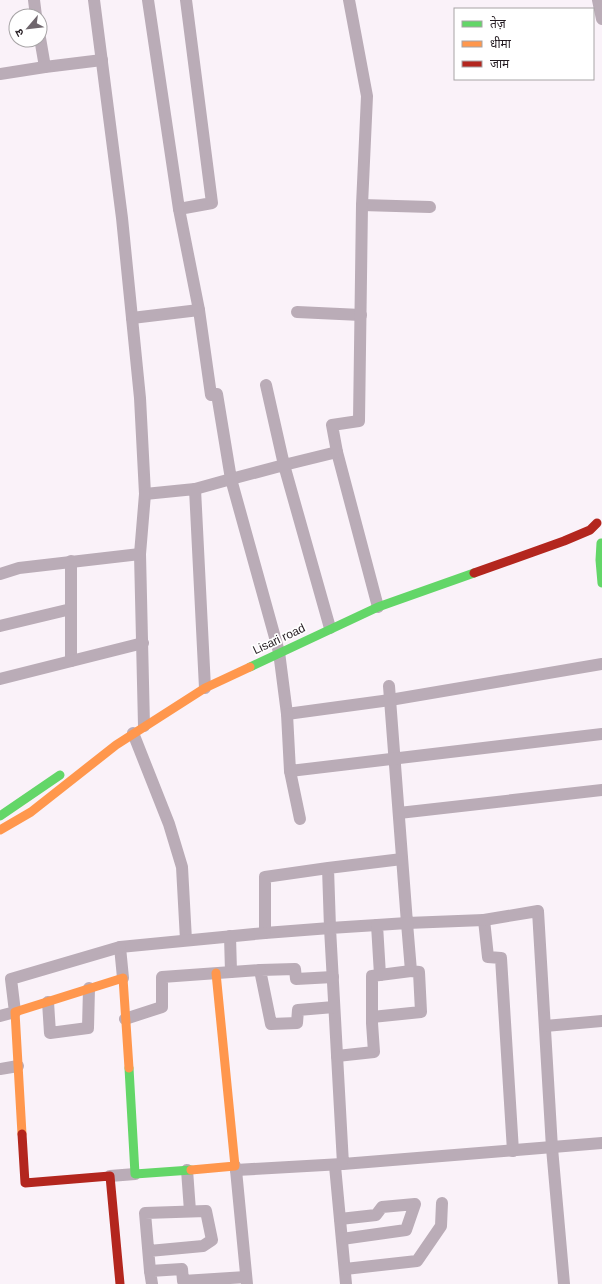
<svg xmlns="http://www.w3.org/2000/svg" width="602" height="1284" viewBox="0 0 602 1284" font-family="Arial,'Noto Sans Devanagari',sans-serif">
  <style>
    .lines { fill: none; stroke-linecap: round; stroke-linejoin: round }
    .street { stroke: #baacb7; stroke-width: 12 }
    .fast { stroke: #63d668; stroke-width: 9 }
    .slow { stroke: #ff974d; stroke-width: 9 }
    .jam { stroke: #b3261e; stroke-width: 9 }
    .labels { text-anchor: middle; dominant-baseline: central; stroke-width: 3.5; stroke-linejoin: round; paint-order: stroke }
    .street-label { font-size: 12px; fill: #241b21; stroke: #fff }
  </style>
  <rect width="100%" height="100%" fill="#faf2f9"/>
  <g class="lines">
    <g class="street">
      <polyline points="34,0 36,16"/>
      <polyline points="94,0 122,218 140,398 145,494 140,554 144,726"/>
      <polyline points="148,0 179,209"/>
      <polyline points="186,0 212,203 179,209 199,310"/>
      <polyline points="598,0 602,19"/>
      <polyline points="40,38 45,67 102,60"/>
      <polyline points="0,74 45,67"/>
      <polyline points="362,205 430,207"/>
      <polyline points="297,312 361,315"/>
      <polyline points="132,318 199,310 211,395 217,394 231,479 284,465 330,628"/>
      <polyline points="266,385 284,465 337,452 378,607"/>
      <polyline points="337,452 332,425 359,421 362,205 367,96 349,0"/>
      <polyline points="195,489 231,479 279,652 287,714 390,700 602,664"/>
      <polyline points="145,494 195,489 205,688"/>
      <polyline points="0,574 19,568 140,554"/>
      <polyline points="0,626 71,609"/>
      <polyline points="71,661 71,561"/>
      <polyline points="0,679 143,643"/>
      <polyline points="389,686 407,923 484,920 488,957 501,958 513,1151"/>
      <polyline points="287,714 290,771 602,734"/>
      <polyline points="133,733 169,824 182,867 186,940"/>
      <polyline points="290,771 300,819"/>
      <polyline points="399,813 602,790"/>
      <polyline points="328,868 265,877 265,933 330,928 328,868 402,859"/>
      <polyline points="484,920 538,911 552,1148 564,1284"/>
      <polyline points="377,925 330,928 343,1164 602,1143"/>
      <polyline points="230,936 231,972"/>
      <polyline points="333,977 296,979 295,969 260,970 271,1024 297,1023 298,1010 334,1007"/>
      <polyline points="123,978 120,947 265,933"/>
      <polyline points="48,1002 50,1033 88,1028 89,988"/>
      <polyline points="0,1016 15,1012 11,979 120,947"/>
      <polyline points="372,1017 421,1012 419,972 411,971 407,923 377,925 380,975"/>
      <polyline points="125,1019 162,1007 162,977 260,970"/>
      <polyline points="545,1026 602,1021"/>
      <polyline points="337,1056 374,1052 372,1023 372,976 411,971"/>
      <polyline points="0,1069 18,1066"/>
      <polyline points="235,1166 236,1170 342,1164"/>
      <polyline points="335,1166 346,1284"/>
      <polyline points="187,1170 190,1211"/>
      <polyline points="236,1170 247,1284"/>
      <polyline points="110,1176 135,1174"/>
      <polyline points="340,1219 376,1215 382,1207 415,1204 406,1230 342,1239"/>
      <polyline points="149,1251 203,1246 212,1240 206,1211 145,1213 150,1271"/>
      <polyline points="345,1269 417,1261 441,1226 442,1203"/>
      <polyline points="152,1284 150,1271 182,1269 183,1281 246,1277"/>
    </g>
    <g class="fast">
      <polyline points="601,543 600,560 602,583"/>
      <polyline points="250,667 378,607 474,573"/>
      <polyline points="0,816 60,775"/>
      <polyline points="129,1068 135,1174 191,1170"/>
    </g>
    <g class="slow">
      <polyline points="0,830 31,812 116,745 205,688 250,667"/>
      <polyline points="22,1134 15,1012 123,978 129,1068"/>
      <polyline points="191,1170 235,1166 216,973"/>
    </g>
    <g class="jam">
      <polyline points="474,573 564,541 590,530 597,523"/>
      <polyline points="22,1134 25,1183 110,1176 120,1284"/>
    </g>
  </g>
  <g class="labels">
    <g class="street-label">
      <text transform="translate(279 639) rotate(-25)">Lisari road</text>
    </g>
  </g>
  <rect x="454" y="8" width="140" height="72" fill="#ffffff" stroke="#a7a4a6"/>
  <rect x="462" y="21" width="20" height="6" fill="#63d668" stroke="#a7a4a6"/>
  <text x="490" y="28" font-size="12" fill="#241b21">तेज़</text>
  <rect x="462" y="41" width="20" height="6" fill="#ff974d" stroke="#a7a4a6"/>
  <text x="490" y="48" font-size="12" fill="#241b21">धीमा</text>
  <rect x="462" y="61" width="20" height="6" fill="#b3261e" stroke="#a7a4a6"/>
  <text x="490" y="68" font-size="12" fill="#241b21">जाम</text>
  <g transform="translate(28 28) rotate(242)"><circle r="19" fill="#ffffff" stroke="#a7a4a6"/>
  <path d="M0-3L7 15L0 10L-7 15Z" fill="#6f666d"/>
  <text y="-6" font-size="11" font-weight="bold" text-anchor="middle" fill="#241b21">उ</text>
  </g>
</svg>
